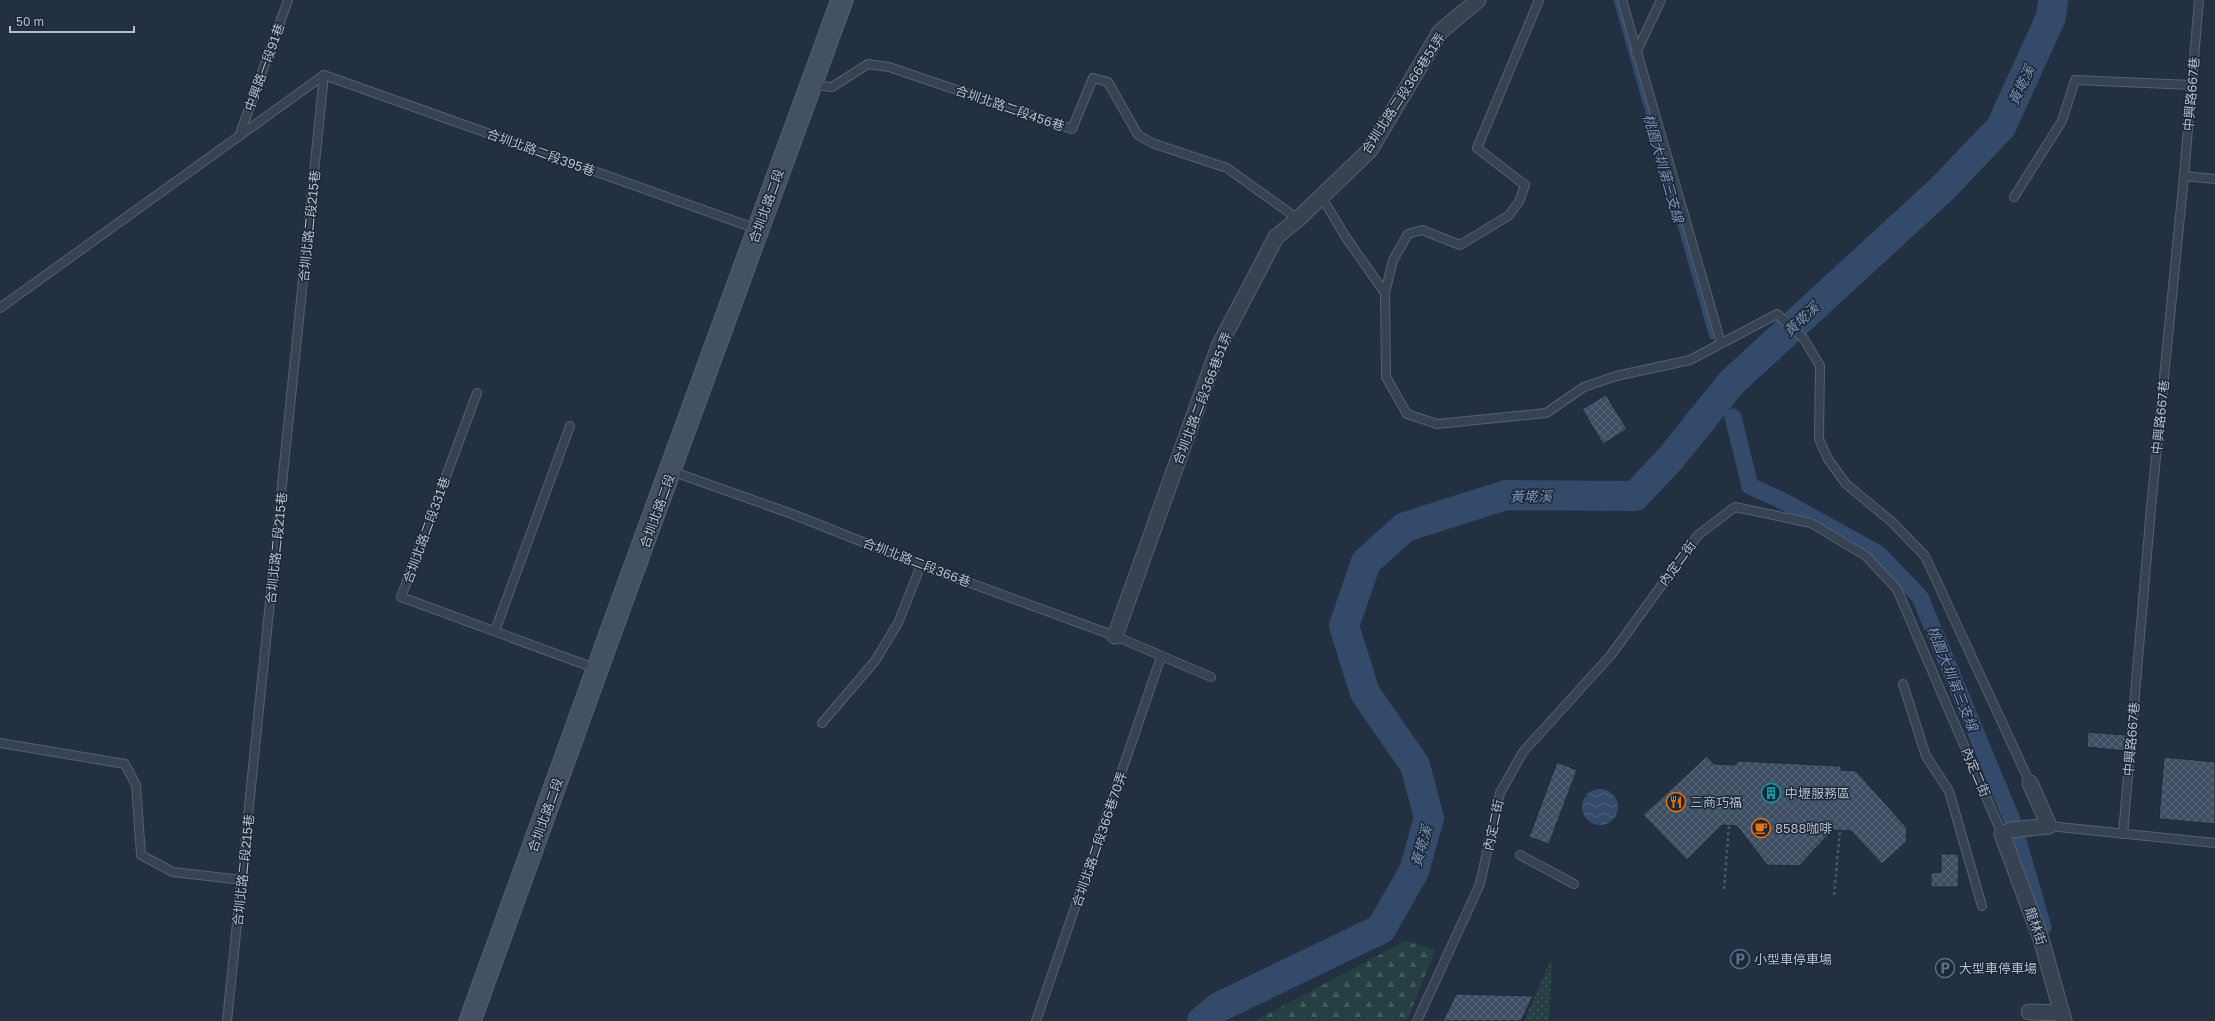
<svg xmlns="http://www.w3.org/2000/svg" width="2215" height="1021" viewBox="0 0 2215 1021" font-family="'Golos Text','Noto Sans TC',sans-serif">
  <style>
    .green { fill: url(#green-dots) }
    .forest { fill: url(#forest-firs) }
    .water { fill: url(#water-waves) }
    .lines { fill: none; stroke-linecap: round; stroke-linejoin: round }
    .stream { stroke: #344a6a; stroke-width: 5 }
    .canal { stroke: #344a6a; stroke-width: 17 }
    .river { stroke: #344a6a; stroke-width: 30 }
    .building { fill: url(#building-cross-hatch); stroke: #1e2939 }
    .lane-casing { stroke: #55606f; stroke-width: 10 }
    .street-casing { stroke: #55606f; stroke-width: 17 }
    .secondary-casing { stroke: #55606f; stroke-width: 23 }
    .path { stroke: #435c60; stroke-width: 2.5; stroke-dasharray: 3 3; stroke-linecap: butt }
    .lane { stroke: #374252; stroke-width: 8 }
    .street { stroke: #374252; stroke-width: 15 }
    .secondary { stroke: #445165; stroke-width: 21 }
    .labels { text-anchor: middle; dominant-baseline: central; stroke-width: 3; stroke-linejoin: round; paint-order: stroke }
    .street-label { font-size: 13px; fill: #b4bdcc; stroke: #1c2737 }
    .poi-label { font-size: 13px; fill: #b4bdcc; stroke: #1c2737; text-anchor: start }
    .water-label { font-size: 14px; font-style: italic; fill: #7892b6; stroke: #1c2737 }
  </style>
  <defs>
    <pattern id="green-dots" width="8" height="8" patternUnits="userSpaceOnUse"><rect width="8" height="8" fill="#253f43"/><path d="M2 2h.1M6 6h.1" fill="none" stroke="#42595d" stroke-width="1.8" stroke-linecap="round"/></pattern>
    <pattern id="forest-firs" width="22" height="20" patternUnits="userSpaceOnUse"><rect width="22" height="20" fill="#253f43"/><path d="M5 1l3.5 6h-7zM16 11l3.5 6h-7z" fill="#42595d"/></pattern>
    <pattern id="water-waves" width="16" height="10" patternUnits="userSpaceOnUse"><rect width="16" height="10" fill="#344a6a"/><path d="M0 5q4-4 8 0t8 0" fill="none" stroke="#4f627e"/></pattern>
    <pattern id="building-cross-hatch" width="8" height="8" patternUnits="userSpaceOnUse"><rect width="8" height="8" fill="#3e4e62"/><path d="M0 0l8 8M0 8l8-8" fill="none" stroke="#586677"/></pattern>
  </defs>
  <rect width="100%" height="100%" fill="#223042"/>
  <polygon class="green" points="1552,957 1549,1021 1524,1021"/>
  <polygon class="forest" points="1405,941 1435,950 1407,1021 1254,1021"/>
  <circle class="water" cx="1600" cy="807" r="18"/>
  <g class="lines">
    <polyline class="stream" points="1616,0 1712,337"/>
    <polyline class="canal" points="1733,417 1750,486 1781,500 1879,554 1920,597 2012,820 2043,927"/>
    <polyline class="river" points="1202,1021 1219,1007 1381,929 1414,871 1429,818 1415,765 1365,693 1344,626 1366,562 1405,527 1506,495 1635,496 1670,459 1732,382 1943,188 2001,127 2051,17 2053,0"/>
  </g>
  <g class="building">
    <polygon points="1606,395 1627,429 1603,444 1582,409"/>
    <polygon points="2088,732 2126,735 2125,751 2087,747"/>
    <polygon points="1707,756 1714,764 1734,765 1739,761 1841,766 1841,770 1856,771 1907,828 1906,842 1882,864 1851,831 1833,830 1799,866 1767,865 1737,826 1722,825 1687,860 1643,815"/>
    <polygon points="2164,757 2215,762 2215,824 2159,819"/>
    <polygon points="1557,762 1577,770 1549,844 1529,837"/>
    <polygon points="1941,854 1959,854 1958,887 1931,887 1931,873 1941,872"/>
    <polygon points="1456,994 1533,996 1521,1021 1443,1021"/>
  </g>
  <g class="lines">
    <defs>
      <g id="lane">
        <polyline points="1622,0 1721,343"/>
        <polyline points="1636,53 1661,0"/>
        <polyline points="324,75 757,229"/>
        <polyline points="812,85 832,87 868,64 889,67 1072,129 1093,78 1108,82 1138,135 1152,143 1227,168 1298,219"/>
        <polyline points="240,134 288,0"/>
        <polyline points="2184,176 2215,179"/>
        <polyline points="1321,196 1347,239 1385,293 1386,377 1407,414 1437,424 1546,413 1584,387 1616,376 1690,360 1777,314 1804,339 1820,366 1819,439 1828,459 1846,484 1892,522 1925,556 2030,783"/>
        <polyline points="2014,197 2062,121 2075,80 2192,85"/>
        <polyline points="1385,293 1393,260 1408,234 1422,230 1460,245 1508,216 1519,202 1525,185 1477,148 1539,0"/>
        <polyline points="0,308 324,75"/>
        <polyline points="477,393 401,597 597,669"/>
        <polyline points="671,471 792,514 921,565 1115,636 1211,677"/>
        <polyline points="495,631 570,426"/>
        <polyline points="1903,684 1926,756 1949,791 1982,906"/>
        <polyline points="822,723 875,661 898,623 921,565"/>
        <polyline points="0,743 125,764 136,785 141,855 173,872 242,880"/>
        <polyline points="2049,826 2215,843"/>
        <polyline points="2123,834 2151,508 2184,176 2199,0"/>
        <polyline points="1520,855 1574,884"/>
        <polyline points="227,1021 324,75"/>
        <polyline points="1036,1021 1161,657"/>
        <polyline points="1417,1021 1480,884 1500,793 1523,752 1611,655 1698,535 1735,507 1811,523 1866,556 1897,589 2002,834"/>
      </g>
      <g id="street">
        <polyline points="1115,636 1219,346 1276,237 1298,219 1370,150 1440,32 1478,0"/>
        <polyline points="2030,783 2049,826 2011,830 2002,834 2041,939 2064,1021"/>
        <polyline points="2029,1012 2062,1013"/>
      </g>
      <path id="secondary" d="M470,1021C592,680 718,340 842,0"/>
    </defs>
    <use href="#lane" class="lane-casing"/>
    <use href="#street" class="street-casing"/>
    <use href="#secondary" class="secondary-casing"/>
    <g class="path">
      <polyline points="1724,889 1729,825"/>
      <polyline points="1834,895 1840,830"/>
    </g>
    <use href="#lane" class="lane"/>
    <use href="#street" class="street"/>
    <use href="#secondary" class="secondary"/>
  </g>
  <defs>
    <symbol id="building-ring" viewBox="-11 -11 22 22"><circle r="9.5" fill="#1c2737" stroke="#0f9aa8" stroke-width="1.5"/><path d="M-4-6H4V6H1V3H-1V6H-4ZM-2.5-4.3h1.7v1.8h-1.7ZM.8-4.3h1.7v1.8H.8ZM-2.5-1h1.7V.8h-1.7ZM.8-1h1.7V.8H.8Z" fill="#0f9aa8"/></symbol>
    <symbol id="restaurant-ring" viewBox="-11 -11 22 22"><circle r="9.5" fill="#1c2737" stroke="#e8710a" stroke-width="1.5"/><path d="M-5-6h1v4h1v-4h1v4h1v-4h1v5L-1.5 .5V6h-2V.5L-5-1ZM5-6V6H3V1.5H1.5Q1.5-4 5-6Z" fill="#e8710a"/></symbol>
    <symbol id="cafe-ring" viewBox="-11 -11 22 22"><circle r="9.5" fill="#1c2737" stroke="#e8710a" stroke-width="1.5"/><path d="M-5.5-4.5H6V0H3Q3 3.5 0 3.5H-2.5Q-5.5 3.5-5.5 0ZM3-3.2v2h1.7v-2ZM-6 4.5H4V6H-6Z" fill="#e8710a"/></symbol>
    <symbol id="parking-ring" viewBox="-11 -11 22 22"><circle r="9.5" fill="#1c2737" stroke="#5c6f8a" stroke-width="1.5"/><path d="M-3.5-5.5H1a3.5 3.5 0 0 1 0 7H-1V5.5H-3.5ZM-1-3.4V-.6H.8a1.4 1.4 0 0 0 0-2.8Z" fill="#5c6f8a"/></symbol>
  </defs>
  <g fill-rule="evenodd">
    <use href="#building-ring" x="1760" y="782" width="22" height="22"/>
    <use href="#restaurant-ring" x="1665" y="791" width="22" height="22"/>
    <use href="#cafe-ring" x="1750" y="817" width="22" height="22"/>
    <use href="#parking-ring" x="1729" y="948" width="22" height="22"/>
    <use href="#parking-ring" x="1934" y="957" width="22" height="22"/>
  </g>
  <g class="labels">
    <g class="street-label">
      <text transform="translate(264 67) rotate(-70)">中興路一段91巷</text>
      <text transform="translate(1403 93) rotate(-57)">合圳北路二段366巷51弄</text>
      <text transform="translate(2191 94) rotate(-85)">中興路667巷</text>
      <text transform="translate(1010 108) rotate(19)">合圳北路二段456巷</text>
      <text transform="translate(541 152) rotate(20)">合圳北路二段395巷</text>
      <text transform="translate(766 206) rotate(-70)">合圳北路二段</text>
      <text transform="translate(309 226) rotate(-84)">合圳北路二段215巷</text>
      <text transform="translate(1202 398) rotate(-69)">合圳北路二段366巷51弄</text>
      <text transform="translate(2160 417) rotate(-84)">中興路667巷</text>
      <text transform="translate(657 511) rotate(-70)">合圳北路二段</text>
      <text transform="translate(426 530) rotate(-70)">合圳北路二段331巷</text>
      <text transform="translate(276 548) rotate(-84)">合圳北路二段215巷</text>
      <text transform="translate(917 562) rotate(21)">合圳北路二段366巷</text>
      <text transform="translate(1677 563) rotate(-54)">內定二街</text>
      <text transform="translate(2131 739) rotate(-85)">中興路667巷</text>
      <text transform="translate(1976 772) rotate(67)">內定二街</text>
      <text transform="translate(545 815) rotate(-70)">合圳北路二段</text>
      <text transform="translate(1493 825) rotate(-78)">內定二街</text>
      <text transform="translate(1099 839) rotate(-71)">合圳北路二段366巷70弄</text>
      <text transform="translate(243 870) rotate(-84)">合圳北路二段215巷</text>
      <text transform="translate(2036 926) rotate(71)">龍林街</text>
    </g>
    <g class="poi-label">
      <text x="1785" y="793">中壢服務區</text>
      <text x="1690" y="802">三商巧福</text>
      <text x="1775" y="828">8588咖啡</text>
      <text x="1754" y="959">小型車停車場</text>
      <text x="1959" y="968">大型車停車場</text>
    </g>
    <g class="water-label">
      <text transform="translate(2021 85) rotate(-65)">黃墘溪</text>
      <text transform="translate(1664 168) rotate(74)">桃園大圳第三支線</text>
      <text transform="translate(1801 319) rotate(-43)">黃墘溪</text>
      <text transform="translate(1531 496) rotate(-1)">黃墘溪</text>
      <text transform="translate(1953 678) rotate(68)">桃園大圳第三支線</text>
      <text transform="translate(1421 846) rotate(-74)">黃墘溪</text>
    </g>
  </g>
  <path d="M10 26v6h124v-6" fill="none" stroke="#b4bdcc" stroke-width="2"/>
  <text x="16" y="26" font-size="12" fill="#b4bdcc" stroke="#1c2737" stroke-width="3" paint-order="stroke">50 m</text>
</svg>
